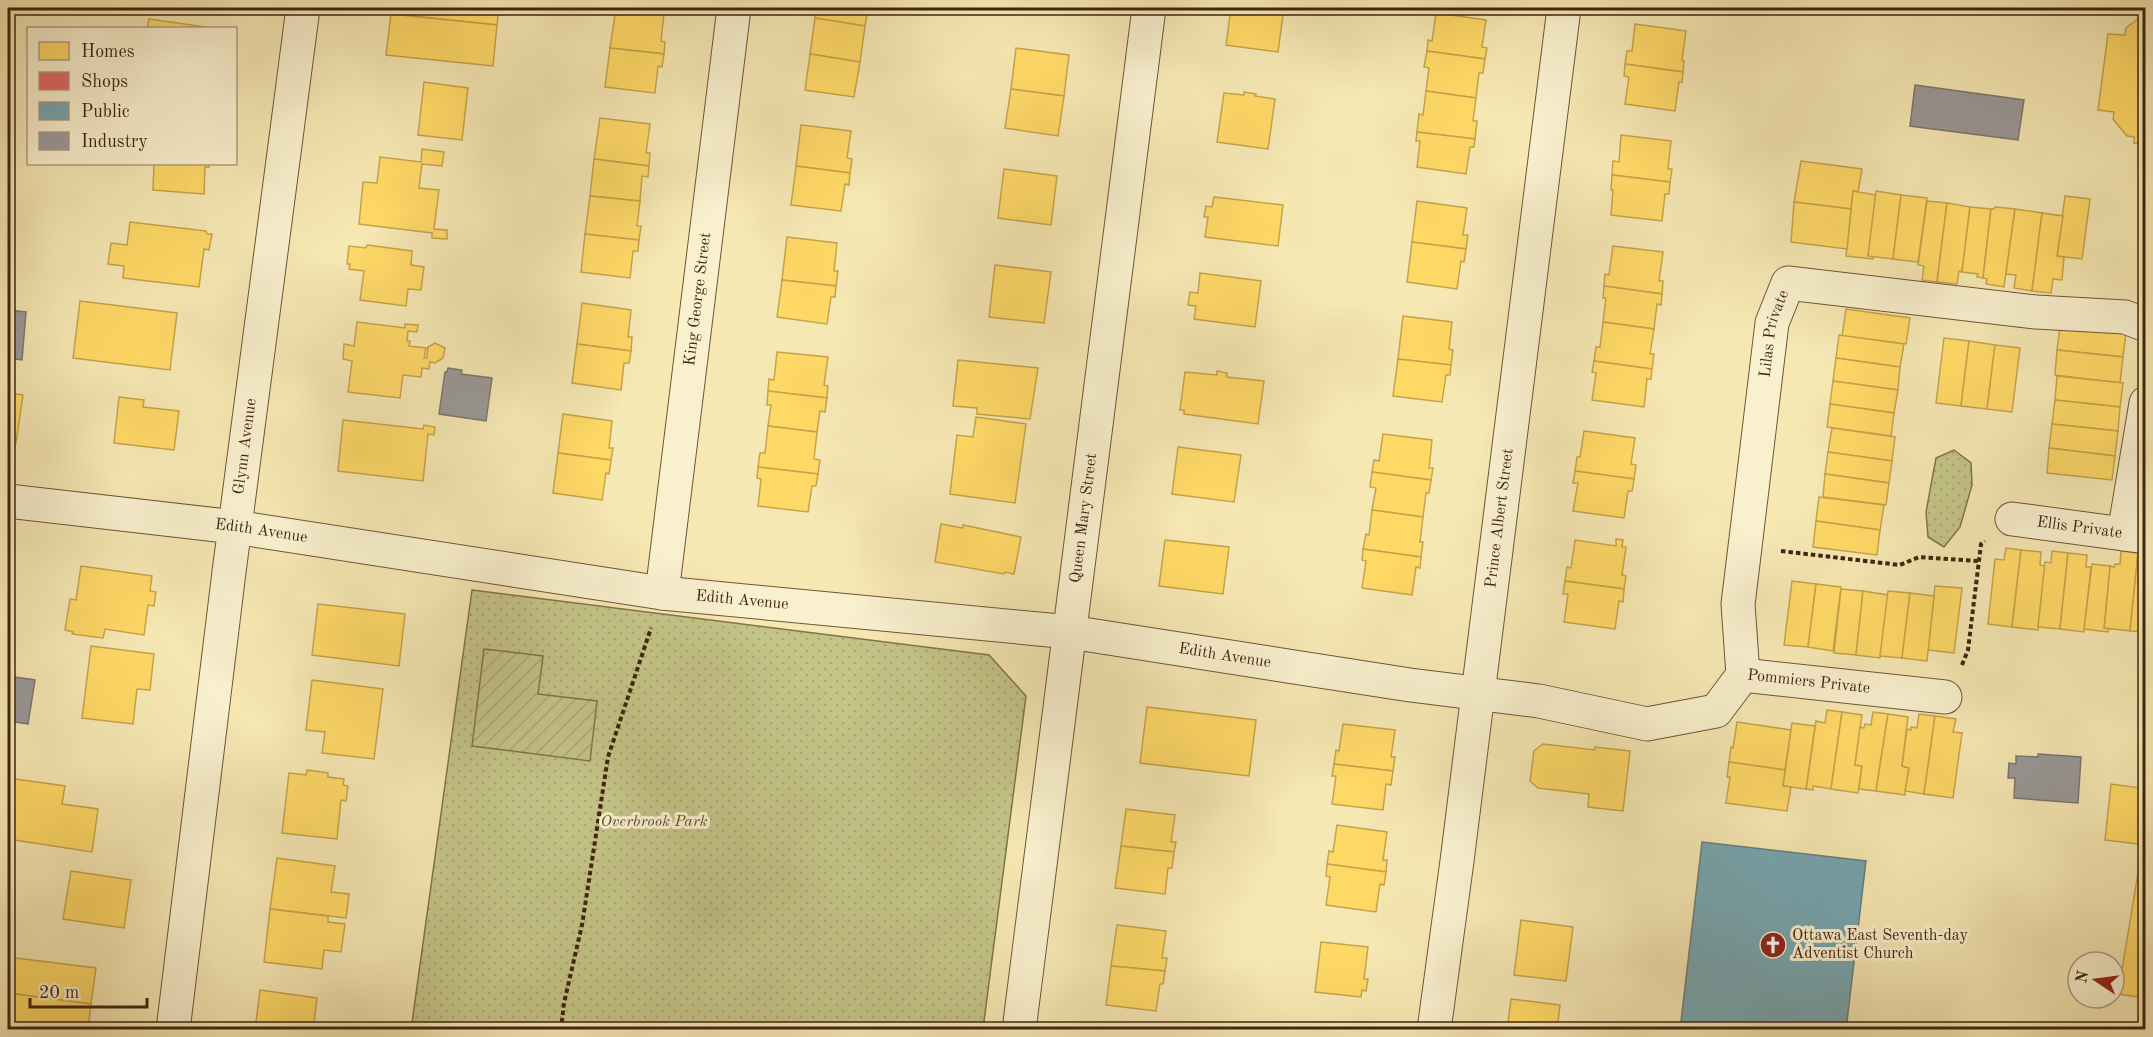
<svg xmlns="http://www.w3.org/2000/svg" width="2153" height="1037" viewBox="0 0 2153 1037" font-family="'Old Standard TT',serif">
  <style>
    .park { fill: url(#park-dots); stroke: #82744a; stroke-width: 1.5 }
    .garden { fill: url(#garden-furrows); stroke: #82744a; stroke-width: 1.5 }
    .homes { fill: #ffd966; stroke: #c6a34c; stroke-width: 1.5 }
    .shops { fill: #e06666; stroke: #b0524c; stroke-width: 1.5 }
    .public { fill: #76a5af; stroke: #667e7f; stroke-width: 1.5 }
    .industry { fill: #999; stroke: #7e766f; stroke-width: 1.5 }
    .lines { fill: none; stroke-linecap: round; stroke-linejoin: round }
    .minor-casing { stroke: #6e5537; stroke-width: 35 }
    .path { stroke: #40240e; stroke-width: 4; stroke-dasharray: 4.5 3; stroke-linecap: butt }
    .minor { stroke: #f9f0ce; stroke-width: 33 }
    .labels { text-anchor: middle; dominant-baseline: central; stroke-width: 6; stroke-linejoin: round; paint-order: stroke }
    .street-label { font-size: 16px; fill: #40240e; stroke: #f9f0ce }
    .park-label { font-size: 16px; font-style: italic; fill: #614c2c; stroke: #f9f0ce }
    .poi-label { font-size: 16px; fill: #40240e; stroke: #f9f0ce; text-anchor: start }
  </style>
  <defs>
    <pattern id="park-dots" width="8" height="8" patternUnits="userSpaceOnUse" patternTransform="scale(1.5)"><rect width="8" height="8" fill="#c4c487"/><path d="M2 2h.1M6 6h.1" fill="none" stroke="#a9a873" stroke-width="1.8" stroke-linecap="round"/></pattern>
    <pattern id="garden-furrows" width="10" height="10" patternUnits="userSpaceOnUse" patternTransform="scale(1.5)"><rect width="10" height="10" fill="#c4c487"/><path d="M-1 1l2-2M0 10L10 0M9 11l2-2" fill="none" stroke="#a9a873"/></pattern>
  </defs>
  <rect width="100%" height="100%" fill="#f6e8b3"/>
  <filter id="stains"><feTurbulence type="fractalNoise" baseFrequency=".00333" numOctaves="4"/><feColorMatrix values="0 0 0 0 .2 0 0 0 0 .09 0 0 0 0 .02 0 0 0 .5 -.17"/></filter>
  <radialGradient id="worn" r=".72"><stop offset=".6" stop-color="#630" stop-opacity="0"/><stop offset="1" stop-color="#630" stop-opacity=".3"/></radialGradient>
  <g class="park">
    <polygon points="1954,450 1971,463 1972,485 1960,527 1944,547 1928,537 1926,512 1936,458"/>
    <polygon points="472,590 989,655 1026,696 983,1029 411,1030"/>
  </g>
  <polygon class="garden" points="484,649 543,656 538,694 597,701 590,761 472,746"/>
  <g class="homes">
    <polygon points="391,8 499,8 497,25 391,14"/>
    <polygon points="616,8 664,13 661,41 665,42 664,54 610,48"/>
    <polygon points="817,8 868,8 865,26 815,18"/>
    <polygon points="1231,8 1284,8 1278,52 1226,45"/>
    <polygon points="1436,13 1486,20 1482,47 1487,48 1485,59 1427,51 1428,40 1432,41"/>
    <polygon points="391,14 497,25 493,66 386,55"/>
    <polygon points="2142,16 2146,16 2146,145 2134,143 2134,137 2127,136 2113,119 2114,112 2098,110 2108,34 2125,35 2126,28"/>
    <polygon points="815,18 865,26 860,62 810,54"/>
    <polygon points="149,19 213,28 147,28"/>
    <polygon points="1635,24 1686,31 1682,60 1684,61 1683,72 1625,64 1627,51 1632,51"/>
    <polygon points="610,48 664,54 662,67 658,66 655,93 605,87"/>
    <polygon points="1016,48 1069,55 1064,96 1011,89"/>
    <polygon points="1427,51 1485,59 1483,73 1479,73 1476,98 1426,91 1429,68 1424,67"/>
    <polygon points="810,54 860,62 854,97 805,90"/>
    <polygon points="1625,64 1683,72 1682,82 1679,82 1675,111 1625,104 1629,77 1624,76"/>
    <polygon points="424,82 468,88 462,140 418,135"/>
    <polygon points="1011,89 1064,96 1058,136 1005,128"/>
    <polygon points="1426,91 1476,98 1473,121 1477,121 1475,139 1417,132 1419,114 1423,115"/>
    <polygon points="1244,92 1256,94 1255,96 1275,99 1268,149 1217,142 1224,93 1244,95"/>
    <polygon points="600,118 650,124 646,153 650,153 649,166 594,159"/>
    <polygon points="801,125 851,131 847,158 852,159 850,173 796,166"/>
    <polygon points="1417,132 1475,139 1474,147 1470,147 1466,174 1417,167 1420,141 1416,141"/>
    <polygon points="1621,135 1671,141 1668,169 1672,169 1670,182 1612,175 1613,161 1619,162"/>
    <polygon points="422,149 444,152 442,166 422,164 419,188 439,190 434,229 447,230 447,239 432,238 432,233 359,224 363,182 377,183 380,157 421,162"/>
    <polygon points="594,159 649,166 648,177 642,176 640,201 590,196"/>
    <polygon points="1801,161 1862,169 1858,192 1853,191 1851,209 1794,202"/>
    <polygon points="154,164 209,164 209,167 205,167 204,194 153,190"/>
    <polygon points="796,166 850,173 849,185 845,184 841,211 791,205"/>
    <polygon points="1004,169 1057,176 1051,225 998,218"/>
    <polygon points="1612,175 1670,182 1669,194 1665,194 1662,221 1611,215 1613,190 1611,190"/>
    <polygon points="1853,191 1876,195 1868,256 1873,256 1873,259 1846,256"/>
    <polygon points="1876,191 1901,195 1893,259 1868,256"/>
    <polygon points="1901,195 1927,198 1918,262 1893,259"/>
    <polygon points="590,196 640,201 637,226 641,226 639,240 585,234"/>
    <polygon points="2065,196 2090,199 2082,259 2057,256"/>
    <polygon points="1214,197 1283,205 1278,246 1205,237 1208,217 1204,217 1206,206 1212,207"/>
    <polygon points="1417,201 1467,208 1463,235 1468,235 1466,249 1412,242"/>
    <polygon points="1927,201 1947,203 1937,282 1922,280 1924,266 1918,265"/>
    <polygon points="1794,202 1851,209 1847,249 1791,242"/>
    <polygon points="1947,203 1970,207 1962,272 1959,271 1957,284 1937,282"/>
    <polygon points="1970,207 1991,209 1983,278 1977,277 1978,274 1962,272"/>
    <polygon points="1995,207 2015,209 2004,287 1986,284 1987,279 1983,278 1991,209 1994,209"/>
    <polygon points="2015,209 2042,213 2032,291 2014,288 2016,275 2006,274"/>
    <polygon points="2042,213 2063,216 2057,256 2064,257 2062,280 2053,279 2051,293 2032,291"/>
    <polygon points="130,222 206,231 207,234 212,234 209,250 204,249 199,287 123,278 124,266 108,264 111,243 127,245"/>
    <polygon points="585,234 639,240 638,251 633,251 630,278 581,272"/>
    <polygon points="787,237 837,243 834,271 838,271 836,286 782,280"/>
    <polygon points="1412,242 1466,249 1464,262 1461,261 1457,289 1407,282"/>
    <polygon points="367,245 412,251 411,265 424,267 421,290 408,289 406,306 360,300 364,271 349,269 350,264 347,264 349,246 366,248"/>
    <polygon points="1613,246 1663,252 1659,281 1663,281 1662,294 1604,286 1605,274 1609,275"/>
    <polygon points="995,265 1051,272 1044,323 989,317"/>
    <polygon points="1200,273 1261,281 1255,327 1194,319 1196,306 1188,305 1190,292 1198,293"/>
    <polygon points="782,280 836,286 835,297 831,297 827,324 777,317"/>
    <polygon points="1604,286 1662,294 1661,305 1657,304 1654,329 1603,322 1606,298 1603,298"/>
    <polygon points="80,301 177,313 170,370 73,358"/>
    <polygon points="582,303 631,310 628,337 632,337 631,351 577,344"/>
    <polygon points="1846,309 1910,318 1906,344 1842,336"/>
    <polygon points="1403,316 1452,322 1449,349 1453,350 1451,365 1398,359"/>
    <polygon points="357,322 405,328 405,324 418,325 417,332 408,331 407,341 410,341 409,346 426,348 424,358 427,358 428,347 435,343 445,348 443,358 435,363 430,362 429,369 422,368 421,377 403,375 400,398 348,392 352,361 343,359 344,344 354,346"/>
    <polygon points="1603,322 1654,329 1650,354 1654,354 1652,369 1594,361 1596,347 1600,347"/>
    <polygon points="2060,327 2126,333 2123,357 2057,350"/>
    <polygon points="1839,335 1904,344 1900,367 1836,358"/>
    <polygon points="1944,338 1969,341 1961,406 1936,403"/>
    <polygon points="1969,341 1995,345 1987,409 1961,406"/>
    <polygon points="577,344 631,351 629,363 624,363 621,390 572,383"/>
    <polygon points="1995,345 2020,348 2012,412 1987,409"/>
    <polygon points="2057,350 2123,357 2120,383 2055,375"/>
    <polygon points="777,352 828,357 824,385 828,386 827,398 768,391 769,379 774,380"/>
    <polygon points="1836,358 1900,367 1898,390 1833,381"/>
    <polygon points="1398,359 1451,365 1450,375 1446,375 1442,402 1393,396"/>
    <polygon points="958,360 1038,368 1030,419 977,414 977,408 953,406"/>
    <polygon points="1594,361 1652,369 1651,379 1647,379 1644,407 1592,400 1596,373 1592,372"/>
    <polygon points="1217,371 1227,373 1227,377 1264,381 1258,424 1184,414 1184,410 1180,410 1185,372 1217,375"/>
    <polygon points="2057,376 2123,383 2120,407 2055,400"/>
    <polygon points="1833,381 1898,390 1894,413 1830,404"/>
    <polygon points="768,391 827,398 825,412 820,411 817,432 768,426 771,405 767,405"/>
    <polygon points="8,393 23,395 16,443 8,442"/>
    <polygon points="119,397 144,400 143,407 179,411 174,450 114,443"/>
    <polygon points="2055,400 2120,407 2118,431 2052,424"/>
    <polygon points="1830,404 1894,413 1891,436 1827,427"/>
    <polygon points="563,414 612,421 609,448 613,448 611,460 558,453"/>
    <polygon points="976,417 1026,424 1015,503 950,494 957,435 973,437"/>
    <polygon points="343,420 423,429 424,425 435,427 434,435 428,434 423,481 338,471"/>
    <polygon points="2052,424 2118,431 2115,456 2049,448"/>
    <polygon points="768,426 817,432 814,459 820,460 818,474 758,467 760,453 765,453"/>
    <polygon points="1832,428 1895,437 1892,461 1828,452"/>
    <polygon points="1584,431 1635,438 1631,464 1636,465 1634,479 1575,471 1577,457 1580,457"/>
    <polygon points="1383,434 1432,440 1429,468 1433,468 1431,480 1372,472 1374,460 1379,461"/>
    <polygon points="1178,447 1241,455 1234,502 1172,494"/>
    <polygon points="2049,448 2115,456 2112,480 2047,473"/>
    <polygon points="1828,452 1892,461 1889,483 1825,474"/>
    <polygon points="558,453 611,460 609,474 606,473 602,500 553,493"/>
    <polygon points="758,467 818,474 816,486 812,486 808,512 758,506 761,479 757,478"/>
    <polygon points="1575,471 1634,479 1632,491 1628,491 1624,518 1573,511 1578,483 1573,483"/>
    <polygon points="1372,472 1431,480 1429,493 1426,493 1423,517 1372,510 1376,488 1370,487"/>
    <polygon points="1825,474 1889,483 1886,505 1823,497"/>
    <polygon points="1819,497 1884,505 1880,530 1816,521"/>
    <polygon points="1372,510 1423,517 1420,542 1423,542 1421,557 1363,549 1366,534 1369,535"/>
    <polygon points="1816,521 1880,530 1877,555 1813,547"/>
    <polygon points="941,524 963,528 963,525 1021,537 1014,574 1005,572 1004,574 935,562"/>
    <polygon points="1616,539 1623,540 1622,547 1626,547 1622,575 1626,576 1624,589 1565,581 1567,567 1571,568 1575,540 1616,546"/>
    <polygon points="1165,540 1229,547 1223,594 1159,586"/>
    <polygon points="2006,548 2021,550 2012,627 1988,624 1995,559 2004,560"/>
    <polygon points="1363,549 1421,557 1420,568 1416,567 1412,595 1362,588 1366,561 1362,560"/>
    <polygon points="2021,550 2041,552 2040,565 2045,566 2038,630 2012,627"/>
    <polygon points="2052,551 2068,553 2060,629 2038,627 2045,562 2051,563"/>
    <polygon points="2121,551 2138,553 2130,631 2104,628 2110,566 2114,567 2115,564 2120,564"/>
    <polygon points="2068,553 2087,555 2086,567 2091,567 2084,632 2060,629"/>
    <polygon points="2138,553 2146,554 2146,632 2130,631"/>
    <polygon points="2092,564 2110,566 2104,628 2109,629 2108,632 2084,629"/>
    <polygon points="81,566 152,576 150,591 156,592 154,606 148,605 144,635 105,629 103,638 72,634 73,632 65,630 70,599 76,600"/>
    <polygon points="1565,581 1624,589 1623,602 1619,601 1615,629 1564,622 1568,594 1563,594"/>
    <polygon points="1792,581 1816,584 1808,647 1784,645"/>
    <polygon points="1816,584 1841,587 1833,651 1808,647"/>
    <polygon points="1935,586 1962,588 1954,653 1928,650"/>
    <polygon points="1841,589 1863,591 1856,655 1834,653"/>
    <polygon points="1863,591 1888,595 1880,658 1856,655"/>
    <polygon points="1888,591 1910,593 1902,658 1880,656"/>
    <polygon points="1910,593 1934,596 1927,661 1902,658"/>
    <polygon points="318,604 405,614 399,666 312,655"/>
    <polygon points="91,646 154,654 150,690 137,689 133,724 82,718"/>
    <polygon points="312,680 383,689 374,759 322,753 325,732 306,730"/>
    <polygon points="1147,707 1256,720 1249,776 1140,763"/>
    <polygon points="1827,710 1842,712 1831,789 1813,786 1813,790 1806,789 1816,721 1825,723"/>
    <polygon points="1842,712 1862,715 1855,765 1862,766 1858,793 1831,789"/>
    <polygon points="1873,712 1888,714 1876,791 1859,789 1862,766 1855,765 1860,727 1864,728 1865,724 1871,725"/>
    <polygon points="1888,714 1908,717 1902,766 1909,768 1905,795 1876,791"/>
    <polygon points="1919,714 1935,716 1924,794 1905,791 1909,768 1902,766 1907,729 1911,730 1911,727 1917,728"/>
    <polygon points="1935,716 1956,719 1953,732 1962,733 1953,798 1924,794"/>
    <polygon points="1737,722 1791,730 1785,770 1729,762 1731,747 1733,748"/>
    <polygon points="1792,723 1815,726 1806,789 1783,786"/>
    <polygon points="1343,724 1395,730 1391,757 1395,757 1393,771 1334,764 1336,750 1339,751"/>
    <polygon points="1543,744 1595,750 1595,747 1630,751 1623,811 1588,807 1589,794 1538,788 1530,781 1534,751"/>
    <polygon points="1729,762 1785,770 1783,786 1791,787 1787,811 1726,803 1730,777 1727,777"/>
    <polygon points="1334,764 1393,771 1391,785 1386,784 1383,810 1332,804 1336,776 1332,776"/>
    <polygon points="307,770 328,773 328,777 344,779 343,785 348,786 346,801 341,800 337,839 282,833 289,773 306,775"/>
    <polygon points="2142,773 2146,773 2146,845 2105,840 2111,784 2140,788"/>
    <polygon points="8,778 65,786 62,804 98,809 92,852 8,839 8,822 12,822 13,811 8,811"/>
    <polygon points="1126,809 1175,815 1171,842 1176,842 1174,852 1121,846"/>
    <polygon points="1337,825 1387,832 1383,860 1387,860 1386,872 1327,864 1329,851 1333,852"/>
    <polygon points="1121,846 1174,852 1172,868 1168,868 1165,894 1115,888"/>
    <polygon points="277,858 335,866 331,892 349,894 346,918 270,909"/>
    <polygon points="1327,864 1386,872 1384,885 1380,884 1376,912 1326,905 1330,877 1326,876"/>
    <polygon points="2139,867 2146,868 2146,998 2118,994"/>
    <polygon points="71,871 131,880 124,928 63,919"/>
    <polygon points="270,909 328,916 328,922 345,924 341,952 324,950 322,969 264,962"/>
    <polygon points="1521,920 1573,927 1566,981 1514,975"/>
    <polygon points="1117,925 1166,931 1162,958 1167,958 1165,971 1111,966"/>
    <polygon points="1321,942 1368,947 1364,979 1368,979 1366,991 1362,990 1361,997 1315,992"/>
    <polygon points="8,957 96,968 91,1004 8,993"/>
    <polygon points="1111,966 1165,971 1163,984 1160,984 1156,1011 1106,1005"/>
    <polygon points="260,990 317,998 313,1030 255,1030"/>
    <polygon points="8,993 91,1004 88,1030 8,1030"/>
    <polygon points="1511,999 1560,1005 1557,1030 1507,1030"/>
  </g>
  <polygon class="shops" points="1055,8 1104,8 1103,14"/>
  <polygon class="public" points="1702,842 1866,861 1846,1030 1680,1030"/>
  <g class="industry">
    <polygon points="1915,85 2024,100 2018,140 1910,126"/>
    <polygon points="8,310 26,312 22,360 8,358"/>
    <polygon points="448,368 462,370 461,374 492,378 486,421 439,414 445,372 447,372"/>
    <polygon points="8,676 35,680 28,724 8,721"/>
    <polygon points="2038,754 2081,757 2078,803 2014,798 2015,778 2008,778 2009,763 2016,764 2016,756 2038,757"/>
  </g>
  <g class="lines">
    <defs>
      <g id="minor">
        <path id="s1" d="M8,501L235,527L662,593L1070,632L1410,685L1539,701L1647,724L1716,711L1743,675"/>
        <path id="s2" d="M2012,519L2146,537"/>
        <polyline points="2124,534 2146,403"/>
        <path id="s3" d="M662,593L734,8"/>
        <path id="s4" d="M1743,675L1738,604L1745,547L1772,323L1788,283L2036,312L2125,317L2146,325"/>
        <path id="s5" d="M1743,675L1945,697"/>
        <path id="s6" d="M173,1030L229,572L303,8"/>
        <path id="s7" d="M1019,1030L1149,8"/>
        <path id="s8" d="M1434,1030L1457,861L1564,8"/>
      </g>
    </defs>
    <use href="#minor" class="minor-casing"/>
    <g class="path">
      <polyline points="1781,551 1900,565 1919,557 1979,561"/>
      <polyline points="1962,665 1968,650 1981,544 1985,541"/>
      <polyline points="561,1030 564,1003 582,925 608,757 651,628"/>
    </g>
    <use href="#minor" class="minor"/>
  </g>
  <defs>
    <symbol id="church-disc" viewBox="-11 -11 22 22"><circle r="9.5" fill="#8f2418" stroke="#f9f0ce"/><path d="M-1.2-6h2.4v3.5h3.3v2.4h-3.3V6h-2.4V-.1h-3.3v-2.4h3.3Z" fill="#fff"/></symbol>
  </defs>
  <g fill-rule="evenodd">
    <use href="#church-disc" x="1758" y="930" width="30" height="30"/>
  </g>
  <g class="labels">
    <g class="street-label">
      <text stroke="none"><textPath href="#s3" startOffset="296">King George Street</textPath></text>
      <text stroke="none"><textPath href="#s4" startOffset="344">Lilas Private</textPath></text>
      <text stroke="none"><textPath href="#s6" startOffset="588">Glynn Avenue</textPath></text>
      <text stroke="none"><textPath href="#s7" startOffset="516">Queen Mary Street</textPath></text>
      <text stroke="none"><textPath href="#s8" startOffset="516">Prince Albert Street</textPath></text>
      <text stroke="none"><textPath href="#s2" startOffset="68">Ellis Private</textPath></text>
      <text stroke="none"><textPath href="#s1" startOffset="255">Edith Avenue</textPath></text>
      <text stroke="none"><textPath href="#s1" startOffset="741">Edith Avenue</textPath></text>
      <text stroke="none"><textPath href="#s1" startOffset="1227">Edith Avenue</textPath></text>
      <text stroke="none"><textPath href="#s5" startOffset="66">Pommiers Private</textPath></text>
    </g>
    <g class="park-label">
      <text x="654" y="822">Overbrook Park</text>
    </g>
    <g class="poi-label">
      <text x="1792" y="936">Ottawa East Seventh-day<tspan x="1792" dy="18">Adventist Church</tspan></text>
    </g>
  </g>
  <rect width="2153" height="1037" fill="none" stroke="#f6e8b3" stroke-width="30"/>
  <rect x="9" y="9" width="2135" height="1019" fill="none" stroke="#40240e" stroke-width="3"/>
  <rect x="15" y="15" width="2123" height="1007" fill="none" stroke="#40240e" stroke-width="1.5"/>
  <rect x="27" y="27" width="210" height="138" fill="#f9f0ce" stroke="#af9e81" stroke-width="1.5"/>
  <rect x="39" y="42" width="30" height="18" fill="#ffd966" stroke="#af9e81" stroke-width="1.5"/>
  <text x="81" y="57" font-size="18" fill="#40240e">Homes</text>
  <rect x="39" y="72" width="30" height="18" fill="#e06666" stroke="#af9e81" stroke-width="1.5"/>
  <text x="81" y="87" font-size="18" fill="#40240e">Shops</text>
  <rect x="39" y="102" width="30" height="18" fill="#76a5af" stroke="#af9e81" stroke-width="1.5"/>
  <text x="81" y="117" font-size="18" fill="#40240e">Public</text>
  <rect x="39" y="132" width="30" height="18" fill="#999999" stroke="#af9e81" stroke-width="1.5"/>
  <text x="81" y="147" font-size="18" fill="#40240e">Industry</text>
  <g transform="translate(2096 980) rotate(283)"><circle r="28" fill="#f9f0ce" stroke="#af9e81" stroke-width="1.5"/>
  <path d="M0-4.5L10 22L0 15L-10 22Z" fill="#8f2418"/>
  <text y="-9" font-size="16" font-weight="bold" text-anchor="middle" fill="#40240e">N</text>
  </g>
  <path d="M30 998v9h117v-9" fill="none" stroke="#40240e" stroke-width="3"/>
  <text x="39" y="998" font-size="18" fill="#40240e" stroke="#f9f0ce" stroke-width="4.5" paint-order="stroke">20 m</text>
  <rect width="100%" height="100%" filter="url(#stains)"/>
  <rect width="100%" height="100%" fill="url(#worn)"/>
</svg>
